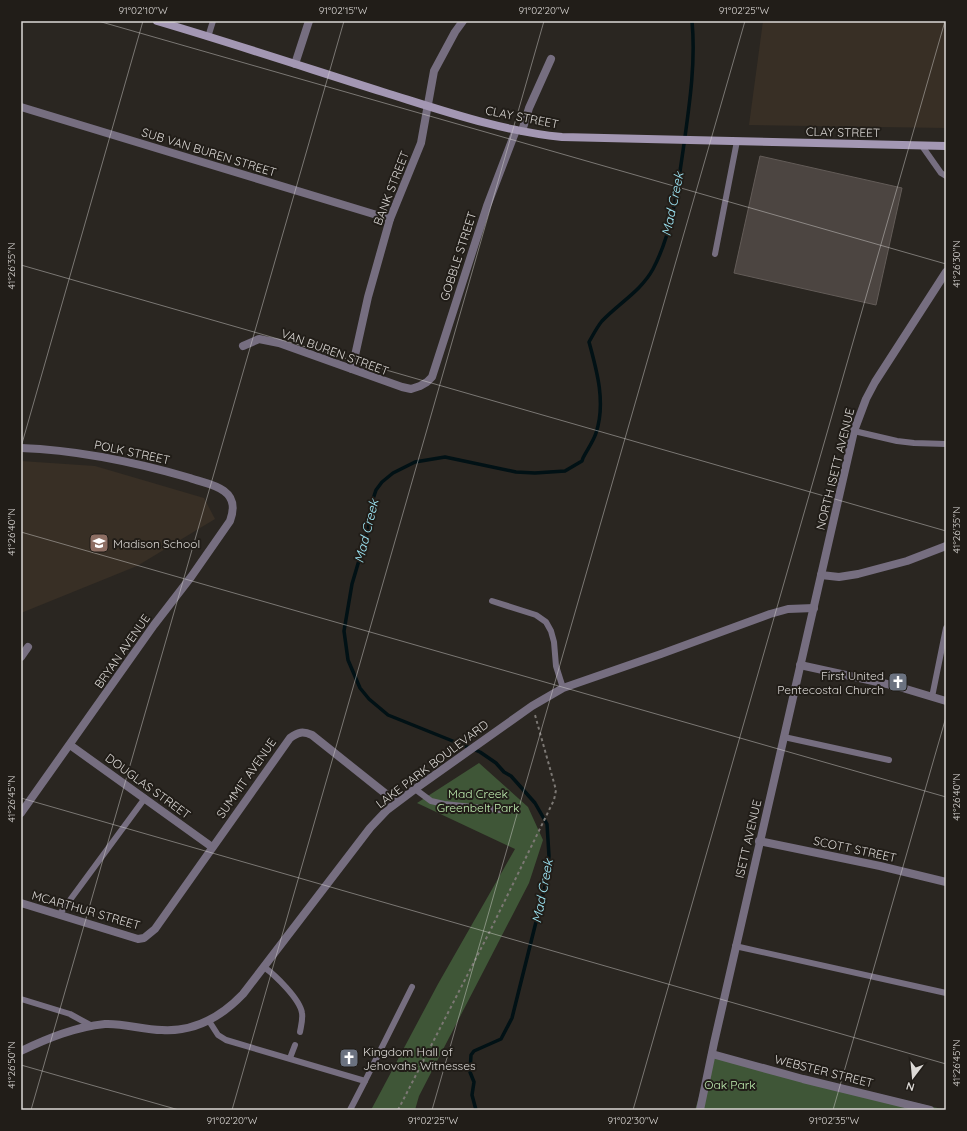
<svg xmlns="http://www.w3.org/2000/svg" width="967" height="1131" viewBox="0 0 967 1131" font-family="Quicksand,sans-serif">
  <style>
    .built { fill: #382f25 }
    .green { fill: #3f5637 }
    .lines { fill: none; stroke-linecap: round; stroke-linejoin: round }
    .stream { stroke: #011115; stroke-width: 3.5 }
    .building { fill: #4c4541; stroke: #635c58 }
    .path { stroke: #7c7874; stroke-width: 2; stroke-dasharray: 3 3; stroke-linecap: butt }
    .service { stroke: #766e80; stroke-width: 6 }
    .minor { stroke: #766e80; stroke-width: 8 }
    .tertiary { stroke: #766e80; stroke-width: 8 }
    .secondary { stroke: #a397b3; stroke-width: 8 }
    .ticks { fill: none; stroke: #dcd9d6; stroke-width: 1; stroke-opacity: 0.45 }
    .labels { text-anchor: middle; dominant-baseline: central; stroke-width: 4; stroke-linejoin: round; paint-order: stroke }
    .street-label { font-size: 12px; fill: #dcd9d6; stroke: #211d18 }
    .poi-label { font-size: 12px; fill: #dcd9d6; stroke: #211d18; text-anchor: start }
    .park-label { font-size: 12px; fill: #c0eeb1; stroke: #211d18 }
    .water-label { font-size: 13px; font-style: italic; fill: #a0eafa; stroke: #211d18 }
    .neatline { fill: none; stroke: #dcd9d6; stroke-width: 1.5 }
    .ticks-label { font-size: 10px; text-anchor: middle; fill: #dcd9d6 }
  </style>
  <rect width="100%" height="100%" fill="#2a2621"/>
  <g class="built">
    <polygon points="763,21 946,21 946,128 749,125"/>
    <polygon points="21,461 95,466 204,498 215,519 137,566 21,613"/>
  </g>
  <g class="green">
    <polygon points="479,763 528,807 543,840 529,883 419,1096 415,1110 371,1110 438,984 515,849 417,803"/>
    <polygon points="712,1054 946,1110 695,1110"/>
  </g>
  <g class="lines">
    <path class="stream" d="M476,1110L472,1095L474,1082L470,1072L471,1055L474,1051L501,1039L512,1018L546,882L549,856L547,824L535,803L511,776L504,772L496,763L480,752L388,715L369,699L360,688L348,660L344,631L352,584L368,530L372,502L376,490L382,482L393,473L415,462L445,457L516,472L535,473L565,471L582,461L583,458C587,450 593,442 596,433C606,403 597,371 589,342C593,335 597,327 602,321C619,303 641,291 653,269C672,233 677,191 683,151C689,108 696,64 692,21"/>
  </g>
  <polygon class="building" points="760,156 902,188 876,305 734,273"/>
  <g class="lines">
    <polyline class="path" points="398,1110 490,931 554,800 556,790 535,715"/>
    <g class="service">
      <polyline points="208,37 213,21"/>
      <polyline points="922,146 941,173 946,176"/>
      <polyline points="715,254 737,141"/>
      <polyline points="854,431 897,441 914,443 946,444"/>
      <polyline points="492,601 536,615 546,622 551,631 554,642 556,666 563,688"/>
      <polyline points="932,697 946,628"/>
      <polyline points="784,737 889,760"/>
      <polyline points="415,789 431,801 444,804 500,810"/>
      <polyline points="59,915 145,798"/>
      <polyline points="735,946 946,993"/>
      <path d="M264,967C275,975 300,999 302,1013C303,1019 301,1026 300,1032"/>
      <polyline points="21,999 70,1014 92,1026"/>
      <polyline points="209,1021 218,1035 226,1040 365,1081 350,1110"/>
      <polyline points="290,1058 295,1045"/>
      <polyline points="365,1081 412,987"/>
    </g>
    <g class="minor">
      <polyline points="295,64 309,21"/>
      <polyline points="21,107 390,219"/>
      <polyline points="522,131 529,108 551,59"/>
      <polyline points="243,346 259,339 279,343 402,387 411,389 420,386 427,382 432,377 487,206 516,130"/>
      <polyline points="352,369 368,297 390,219 421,143 434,71 455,32 463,21"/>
      <path d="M21,448C78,450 135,462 190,478C201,482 215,484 224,491C235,499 234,510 230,521L191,577L154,625L21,813"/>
      <polyline points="821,575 839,577 858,574 907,561 946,546"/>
      <polyline points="21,657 28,647"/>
      <polyline points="800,665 896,686 946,701"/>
      <polyline points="70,745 212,847"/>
      <polyline points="759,841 880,866 946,882"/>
      <path d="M21,903L138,939L144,938L155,929L290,738C298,732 303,731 312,735L391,798L397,801"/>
      <polyline points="712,1054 803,1079 930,1110"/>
    </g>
    <g class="tertiary">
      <path d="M21,1051C48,1038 75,1027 105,1024C124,1023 143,1030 162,1030C195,1032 221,1017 243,994L370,828L387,810L415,789L532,706L563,688L661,654L770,614L788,609L814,608"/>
      <polyline points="700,1110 714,1043 854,431 866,399 875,382 946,272"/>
    </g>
    <path class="secondary" d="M157,21C232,43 307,68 383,92C441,110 500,131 562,137L946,146"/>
  </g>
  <path class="ticks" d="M98,21L946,264M21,265L946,531M21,447L143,21M21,532L946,797M21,798L946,1064M21,1065L179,1110M31,1110L344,21M232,1110L544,21M432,1110L745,21M633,1110L945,21M833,1110L946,717"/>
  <defs>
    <symbol id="school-square" viewBox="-11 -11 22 22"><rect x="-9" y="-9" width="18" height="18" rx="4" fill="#8d6e63" stroke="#211d18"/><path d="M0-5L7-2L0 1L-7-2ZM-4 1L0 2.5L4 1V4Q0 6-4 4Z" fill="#fff"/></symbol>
    <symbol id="church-square" viewBox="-11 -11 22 22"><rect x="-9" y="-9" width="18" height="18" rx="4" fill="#6b7280" stroke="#211d18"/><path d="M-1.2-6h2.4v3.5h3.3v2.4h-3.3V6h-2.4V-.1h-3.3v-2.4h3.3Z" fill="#fff"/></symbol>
  </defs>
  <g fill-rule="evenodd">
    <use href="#school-square" x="88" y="532" width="22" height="22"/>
    <use href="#church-square" x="887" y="671" width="22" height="22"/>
    <use href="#church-square" x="338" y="1047" width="22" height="22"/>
  </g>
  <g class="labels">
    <g class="street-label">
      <text transform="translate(522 117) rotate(11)">CLAY STREET</text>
      <text transform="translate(843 132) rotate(1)">CLAY STREET</text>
      <text transform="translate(209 152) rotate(17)">SUB VAN BUREN STREET</text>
      <text transform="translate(391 188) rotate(-69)">BANK STREET</text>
      <text transform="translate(458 256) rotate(-72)">GOBBLE STREET</text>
      <text transform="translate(335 352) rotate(20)">VAN BUREN STREET</text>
      <text transform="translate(132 452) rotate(12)">POLK STREET</text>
      <text transform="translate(835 469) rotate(-76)">NORTH ISETT AVENUE</text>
      <text transform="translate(122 651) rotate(-55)">BRYAN AVENUE</text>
      <text transform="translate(432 764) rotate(-37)">LAKE PARK BOULEVARD</text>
      <text transform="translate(246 778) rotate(-55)">SUMMIT AVENUE</text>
      <text transform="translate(148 786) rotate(36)">DOUGLAS STREET</text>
      <text transform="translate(748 839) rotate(-77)">ISETT AVENUE</text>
      <text transform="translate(855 849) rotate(12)">SCOTT STREET</text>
      <text transform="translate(86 910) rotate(16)">MCARTHUR STREET</text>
      <text transform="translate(824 1071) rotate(14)">WEBSTER STREET</text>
    </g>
    <g class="poi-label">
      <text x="113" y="543">Madison School</text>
      <text x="884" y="675" text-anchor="end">First United<tspan x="884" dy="14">Pentecostal Church</tspan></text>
      <text x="363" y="1051">Kingdom Hall of<tspan x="363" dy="14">Jehovahs Witnesses</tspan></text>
    </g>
    <g class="park-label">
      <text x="478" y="793">Mad Creek<tspan x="478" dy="14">Greenbelt Park</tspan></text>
      <text x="730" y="1084">Oak Park</text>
    </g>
    <g class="water-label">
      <text transform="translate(672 204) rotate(-78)">Mad Creek</text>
      <text transform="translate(366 531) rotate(-76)">Mad Creek</text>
      <text transform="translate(542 891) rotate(-79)">Mad Creek</text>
    </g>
  </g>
  <rect width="967" height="1131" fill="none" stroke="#211d18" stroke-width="44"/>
  <g transform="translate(913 1077) rotate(196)" stroke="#211d18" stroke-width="3" paint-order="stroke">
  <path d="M0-3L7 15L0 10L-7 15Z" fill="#dcd9d6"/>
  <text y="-6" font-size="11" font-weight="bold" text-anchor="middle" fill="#dcd9d6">N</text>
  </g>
  <rect x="22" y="22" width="923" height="1087" class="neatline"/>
  <g class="ticks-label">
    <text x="143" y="14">91°02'10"W</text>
    <text x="343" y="14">91°02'15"W</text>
    <text x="544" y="14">91°02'20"W</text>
    <text x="744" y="14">91°02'25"W</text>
    <text transform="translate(956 264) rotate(-90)" y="4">41°26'30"N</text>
    <text transform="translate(11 266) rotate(-90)" y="4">41°26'35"N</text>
    <text transform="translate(956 530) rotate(-90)" y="4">41°26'35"N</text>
    <text transform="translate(11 532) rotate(-90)" y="4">41°26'40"N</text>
    <text transform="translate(956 797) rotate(-90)" y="4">41°26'40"N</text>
    <text transform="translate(11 799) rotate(-90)" y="4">41°26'45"N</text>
    <text transform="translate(956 1063) rotate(-90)" y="4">41°26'45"N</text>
    <text transform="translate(11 1065) rotate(-90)" y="4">41°26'50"N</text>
    <text x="232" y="1124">91°02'20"W</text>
    <text x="433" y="1124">91°02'25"W</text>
    <text x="633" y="1124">91°02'30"W</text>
    <text x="834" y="1124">91°02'35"W</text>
  </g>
</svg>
